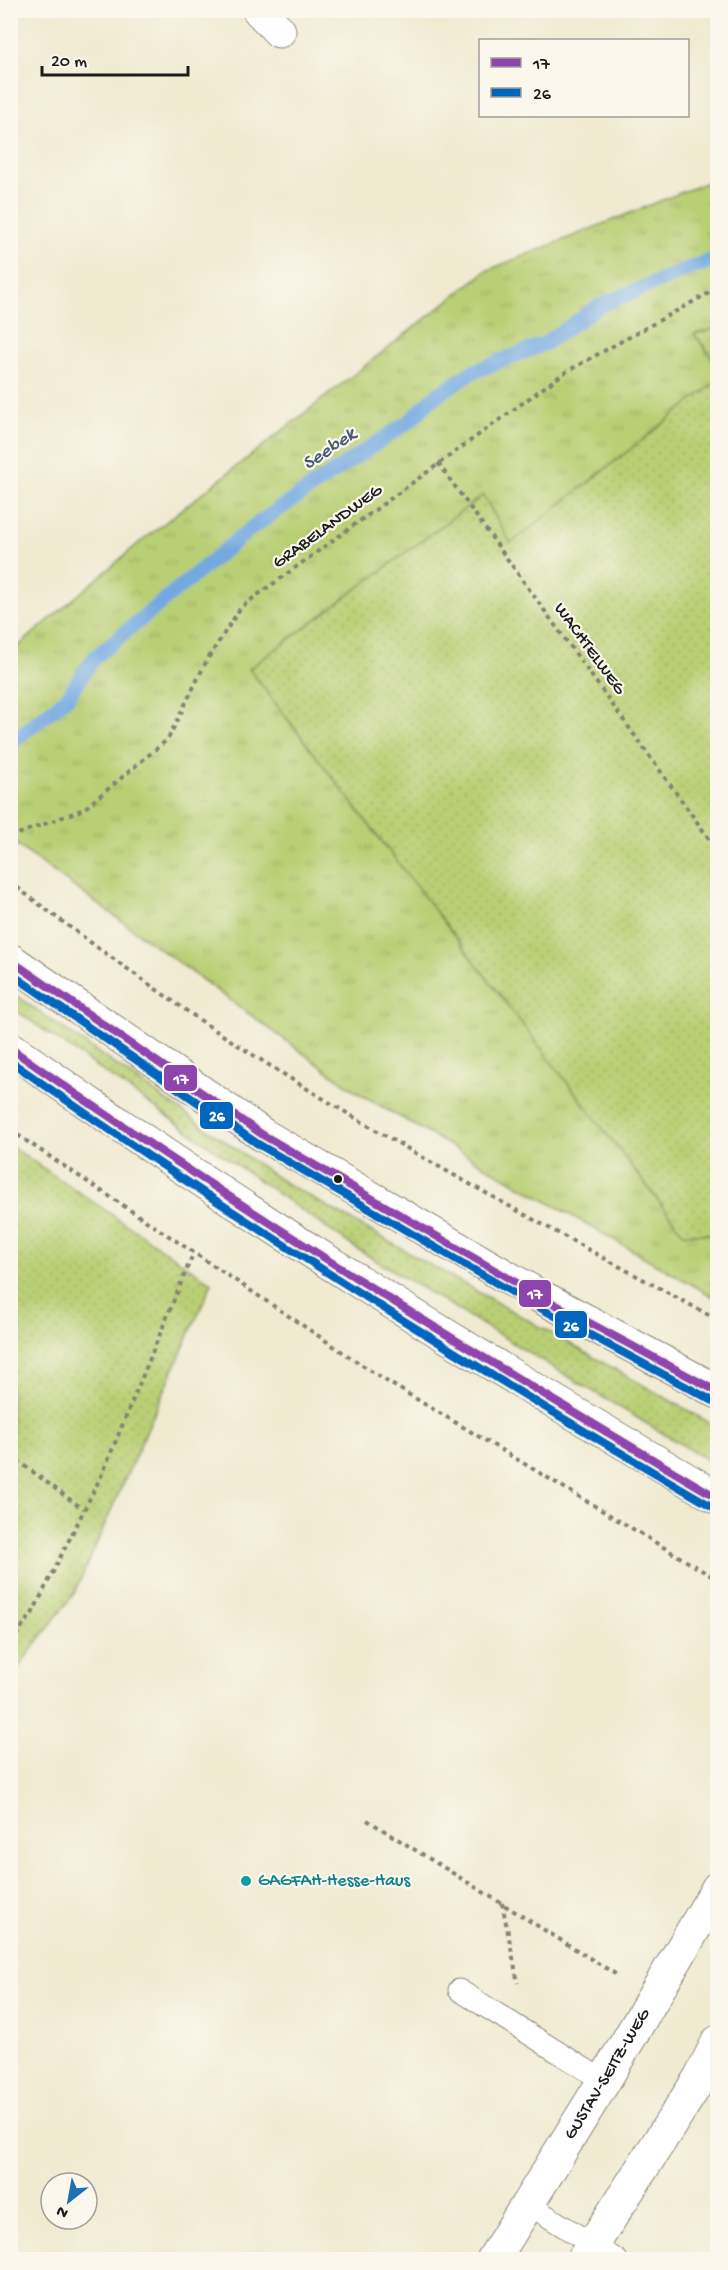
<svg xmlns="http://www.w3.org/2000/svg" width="728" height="2270" viewBox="0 0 728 2270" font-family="'Gochi Hand',sans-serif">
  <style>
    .grass { fill: url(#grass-dots); stroke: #6a7648; stroke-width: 1.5 }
    .park { fill: url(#park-tufts); stroke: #6a7648; stroke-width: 1.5 }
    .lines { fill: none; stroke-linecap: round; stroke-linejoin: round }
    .stream { stroke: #73a9e1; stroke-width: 15 }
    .service-casing { stroke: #868376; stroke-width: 23 }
    .minor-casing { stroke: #868376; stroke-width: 35 }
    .tertiary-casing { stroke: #868376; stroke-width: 35 }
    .secondary-casing { stroke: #868376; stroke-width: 35 }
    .path { stroke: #868376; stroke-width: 4; stroke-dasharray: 4.5 4.5; stroke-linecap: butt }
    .service { stroke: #fff; stroke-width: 21 }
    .minor { stroke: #fff; stroke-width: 33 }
    .tertiary { stroke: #fff; stroke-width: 33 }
    .secondary { stroke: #fff; stroke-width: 33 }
    .bus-1-casing { stroke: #fbf7ec; stroke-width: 12 }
    .bus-2-casing { stroke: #fbf7ec; stroke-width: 12 }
    .bus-1 { stroke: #8e44ad; stroke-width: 8 }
    .bus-2 { stroke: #0065bd; stroke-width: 8 }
    .bus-dot { fill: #1c1c1c; stroke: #fbf7ec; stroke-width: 2 }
    .culture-dot { fill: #0f9aa8; stroke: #fbf7ec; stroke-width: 2 }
    .labels { text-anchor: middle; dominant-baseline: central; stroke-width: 4.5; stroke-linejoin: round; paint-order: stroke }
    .street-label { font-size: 18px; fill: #1c1c1c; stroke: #fbf7ec }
    .culture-label { font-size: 18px; fill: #0d838f; stroke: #fbf7ec; text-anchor: start }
    .water-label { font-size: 20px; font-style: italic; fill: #435b75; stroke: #fbf7ec }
    .line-badge { stroke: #fbf7ec; stroke-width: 2 }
    .badge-label { font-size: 16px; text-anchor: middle; font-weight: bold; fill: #fff }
  </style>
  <defs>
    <pattern id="grass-dots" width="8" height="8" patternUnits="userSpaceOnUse" patternTransform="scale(1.5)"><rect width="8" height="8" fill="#b9cf74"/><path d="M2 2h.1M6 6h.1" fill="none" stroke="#9eb164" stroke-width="1.8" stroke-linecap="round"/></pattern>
    <pattern id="park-tufts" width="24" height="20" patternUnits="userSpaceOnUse" patternTransform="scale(1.5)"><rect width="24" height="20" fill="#b9cf74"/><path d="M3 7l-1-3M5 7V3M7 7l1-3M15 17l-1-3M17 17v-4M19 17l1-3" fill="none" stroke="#9eb164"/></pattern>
  </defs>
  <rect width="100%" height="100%" fill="#fbf7ec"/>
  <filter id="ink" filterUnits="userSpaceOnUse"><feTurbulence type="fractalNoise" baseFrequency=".0167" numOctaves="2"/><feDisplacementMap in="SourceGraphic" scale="12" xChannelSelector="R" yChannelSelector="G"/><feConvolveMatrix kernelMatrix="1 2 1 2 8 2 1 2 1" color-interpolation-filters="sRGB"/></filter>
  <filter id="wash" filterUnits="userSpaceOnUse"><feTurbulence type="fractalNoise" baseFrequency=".008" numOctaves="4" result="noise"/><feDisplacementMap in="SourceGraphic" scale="24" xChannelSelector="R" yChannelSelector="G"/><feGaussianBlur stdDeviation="1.35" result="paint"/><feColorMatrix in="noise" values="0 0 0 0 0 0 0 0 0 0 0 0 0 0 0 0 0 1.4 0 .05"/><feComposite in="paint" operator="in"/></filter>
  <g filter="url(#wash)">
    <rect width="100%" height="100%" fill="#f0ead1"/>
    <g class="grass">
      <polygon points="717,328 717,364 694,334"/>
      <polygon points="717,381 717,1235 683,1233 249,669 483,495 511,543"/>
      <polygon points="11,992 282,1181 717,1427 717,1466 357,1249 11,1007"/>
      <polygon points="11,1146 212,1283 75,1592 11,1677"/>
    </g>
    <polygon class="park" points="717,178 717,328 694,334 717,364 717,381 511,543 483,495 249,669 683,1233 717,1235 717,1299 358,1093 10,840 10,654 15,649 139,543 486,271"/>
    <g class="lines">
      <polyline class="stream" points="10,743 66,699 94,658 254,526 411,420 433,398 470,373 544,344 599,306 683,271 718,258"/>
    </g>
  </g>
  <g filter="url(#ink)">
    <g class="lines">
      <defs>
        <g id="service">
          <polyline points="459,1990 604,2081"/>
          <polyline points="528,2204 617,2260"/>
        </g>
        <polyline id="minor" points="259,10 279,31"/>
        <g id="tertiary">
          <path id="s1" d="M493,2260L604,2081L718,1888"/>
          <polyline points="583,2260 700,2078 718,2042"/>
        </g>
        <g id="secondary">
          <polyline points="10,960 263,1135 534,1293 718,1392"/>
          <path d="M10,1048C238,1211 476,1357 718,1498"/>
        </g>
      </defs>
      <use href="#service" class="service-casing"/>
      <use href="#minor" class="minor-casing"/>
      <use href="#tertiary" class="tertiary-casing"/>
      <use href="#secondary" class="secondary-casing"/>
      <g class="path">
        <polyline points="438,463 718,851"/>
        <polyline points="10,837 84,809 168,739 207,660 241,607 564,373 718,288"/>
        <path d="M10,882C71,929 134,974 197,1018C363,1130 542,1224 718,1320"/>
        <polyline points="10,1130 383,1379 718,1580"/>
        <polyline points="10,1455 83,1509"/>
        <polyline points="10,1643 32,1614 103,1472 193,1254"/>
        <polyline points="367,1820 617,1975"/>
        <polyline points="502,1903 518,1983"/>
      </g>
      <use href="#service" class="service"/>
      <use href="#minor" class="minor"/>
      <use href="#tertiary" class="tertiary"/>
      <use href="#secondary" class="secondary"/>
      <defs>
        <g id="bus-1">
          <polyline points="10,960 263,1135 534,1293 718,1392"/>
          <path d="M10,1048C239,1209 476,1356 718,1498"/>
        </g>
        <g id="bus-2">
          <polyline points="10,973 258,1144 529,1302 713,1401"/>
          <path d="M10,1061C238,1221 473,1367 713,1507"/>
        </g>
      </defs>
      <use href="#bus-1" class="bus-1-casing"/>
      <use href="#bus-2" class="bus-2-casing"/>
      <use href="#bus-1" class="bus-1"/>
      <use href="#bus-2" class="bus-2"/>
    </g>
  </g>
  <circle class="bus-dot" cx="338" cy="1179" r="5"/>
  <circle class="culture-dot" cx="246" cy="1881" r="6"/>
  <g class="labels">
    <g class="street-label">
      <text transform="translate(328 527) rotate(-36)">GRABELANDWEG</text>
      <text transform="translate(589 649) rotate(54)">WACHTELWEG</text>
      <text stroke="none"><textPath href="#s1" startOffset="218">GUSTAV-SEITZ-WEG</textPath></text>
    </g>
    <g class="culture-label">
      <text x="258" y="1881">GAGFAH-Hesse-Haus</text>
    </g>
    <g class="water-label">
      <text transform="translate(330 450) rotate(-34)">Seebek</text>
    </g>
  </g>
  <g class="line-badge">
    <rect x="163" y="1064" width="35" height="28" rx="6" fill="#8e44ad"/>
    <rect x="199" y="1101" width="35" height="29" rx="6" fill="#0065bd"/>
    <rect x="518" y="1279" width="34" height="29" rx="6" fill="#8e44ad"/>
    <rect x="554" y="1310" width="34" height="29" rx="6" fill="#0065bd"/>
  </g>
  <g class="badge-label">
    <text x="181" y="1084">17</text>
    <text x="217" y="1121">26</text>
    <text x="535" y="1299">17</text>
    <text x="571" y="1331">26</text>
  </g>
  <rect width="728" height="2270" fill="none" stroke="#fbf7ec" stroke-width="36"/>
  <rect x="479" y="39" width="210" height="78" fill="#fbf7ec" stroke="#a29f99" stroke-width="1.5"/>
  <rect x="491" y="58" width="30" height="9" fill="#8e44ad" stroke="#a29f99" stroke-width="1.5"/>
  <text x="533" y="69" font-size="18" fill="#1c1c1c">17</text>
  <rect x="491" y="88" width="30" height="9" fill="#0065bd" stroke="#a29f99" stroke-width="1.5"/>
  <text x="533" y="99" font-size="18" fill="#1c1c1c">26</text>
  <g transform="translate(69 2201) rotate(211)"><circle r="28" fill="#fbf7ec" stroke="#a29f99" stroke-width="1.5"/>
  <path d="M0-4.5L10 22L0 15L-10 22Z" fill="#1f6fb2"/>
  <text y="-9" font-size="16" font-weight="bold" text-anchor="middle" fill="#1c1c1c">N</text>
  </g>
  <path d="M42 66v9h146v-9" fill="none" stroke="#1c1c1c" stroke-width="3"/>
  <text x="51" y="66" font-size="18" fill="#1c1c1c" stroke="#fbf7ec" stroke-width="4.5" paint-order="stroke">20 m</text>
</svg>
